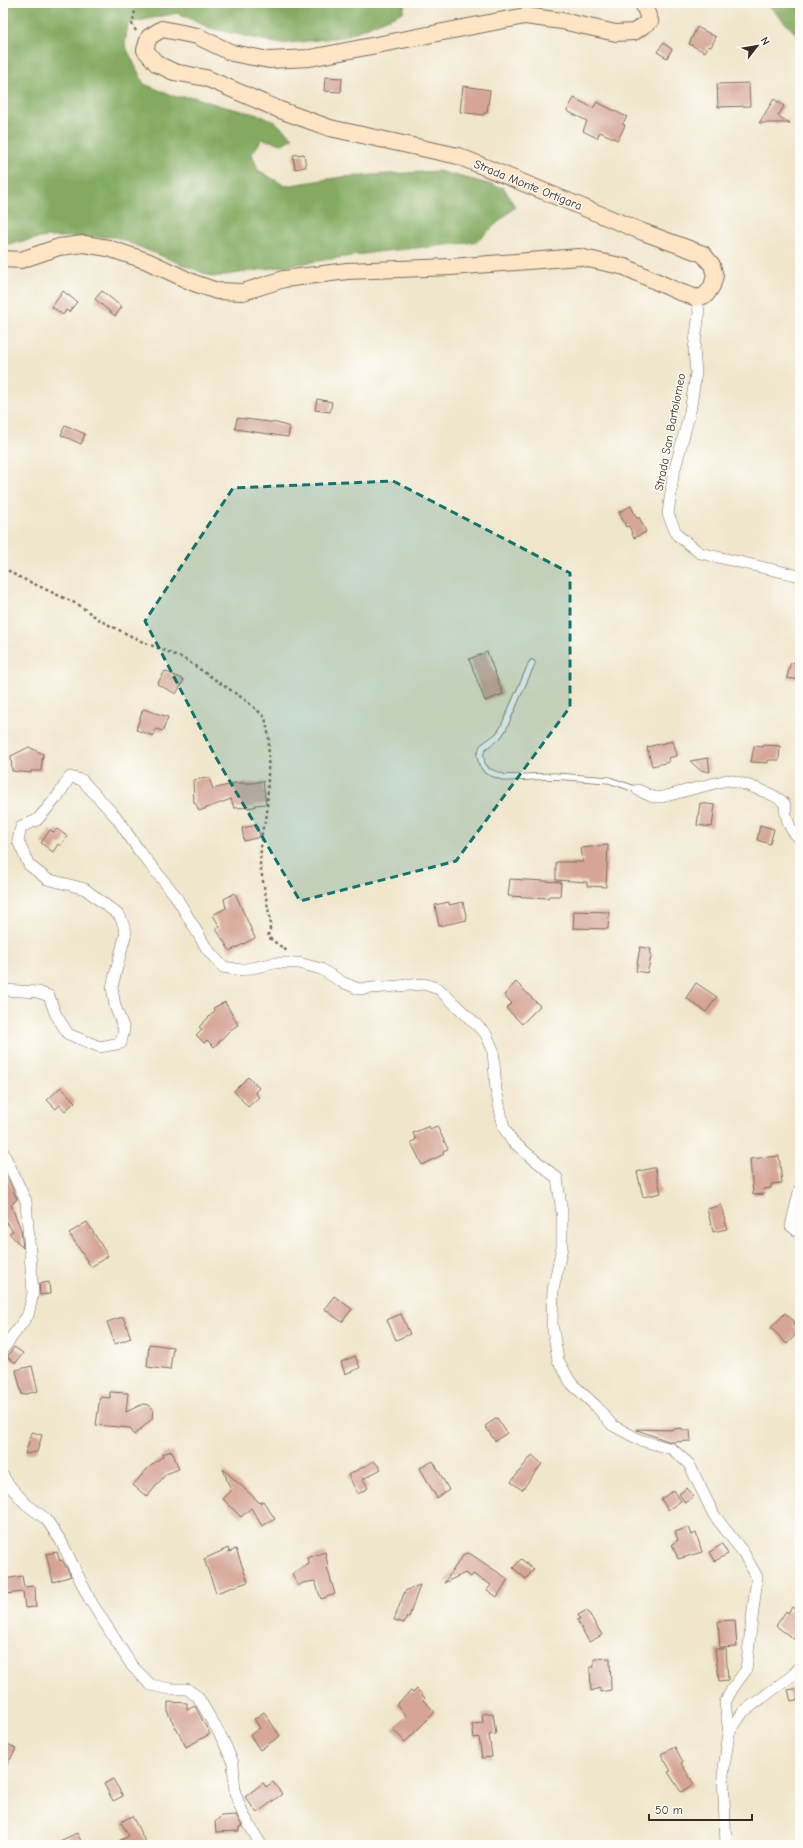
<svg xmlns="http://www.w3.org/2000/svg" width="803" height="1848" viewBox="0 0 803 1848" font-family="'Comic Neue',sans-serif">
  <style>
    .forest { fill: #83aa61; stroke: #5f6a40 }
    .building { fill: #d6a597 }
    .lines { fill: none; stroke-linecap: round; stroke-linejoin: round }
    .lane-casing { stroke: #7a6c5b; stroke-width: 7 }
    .street-casing { stroke: #7a6c5b; stroke-width: 12 }
    .secondary-casing { stroke: #7a6c5b; stroke-width: 18 }
    .path { stroke: #7a6c5b; stroke-width: 2.5; stroke-dasharray: 3 3; stroke-linecap: butt }
    .lane { stroke: #fff; stroke-width: 5.5 }
    .street { stroke: #fff; stroke-width: 11 }
    .secondary { stroke: #fee5c5; stroke-width: 16 }
    .marked { fill: #0f766e; fill-opacity: 0.2; stroke: #0f766e; stroke-width: 3; stroke-dasharray: 8 5; stroke-linejoin: round }
    .labels { text-anchor: middle; dominant-baseline: central; stroke-width: 3; stroke-linejoin: round; paint-order: stroke }
    .street-label { font-size: 12px; fill: #3b2a1e; stroke: #fdfcf7 }
  </style>
  <rect width="100%" height="100%" fill="#fdfcf7"/>
  <filter id="ink" filterUnits="userSpaceOnUse"><feTurbulence type="fractalNoise" baseFrequency=".025" numOctaves="2"/><feDisplacementMap in="SourceGraphic" scale="8" xChannelSelector="R" yChannelSelector="G"/><feConvolveMatrix kernelMatrix="1 2 1 2 8 2 1 2 1" color-interpolation-filters="sRGB"/></filter>
  <filter id="wash" filterUnits="userSpaceOnUse"><feTurbulence type="fractalNoise" baseFrequency=".012" numOctaves="4" result="noise"/><feDisplacementMap in="SourceGraphic" scale="16" xChannelSelector="R" yChannelSelector="G"/><feGaussianBlur stdDeviation="0.9" result="paint"/><feColorMatrix in="noise" values="0 0 0 0 0 0 0 0 0 0 0 0 0 0 0 0 0 1.4 0 .05"/><feComposite in="paint" operator="in"/></filter>
  <g filter="url(#wash)">
    <rect width="100%" height="100%" fill="#f0e6cc"/>
    <g class="forest">
      <polygon points="3,3 405,3 403,12 344,37 281,44 210,28 178,13 128,23 125,45 144,84 176,97 194,97 221,106 255,114 274,121 293,138 282,144 262,139 252,154 258,170 285,186 341,177 438,171 504,188 515,207 476,242 377,252 213,277 115,237 46,237 3,245"/>
      <polygon points="766,3 800,3 800,38"/>
    </g>
    <g id="blocks">
      <g class="building">
        <polygon points="697,27 716,37 711,47 708,46 705,52 689,44"/>
        <polygon points="663,43 672,49 667,58 657,52"/>
        <polygon points="325,77 342,78 341,92 324,91"/>
        <polygon points="749,83 750,106 718,107 717,84"/>
        <polygon points="463,86 490,90 487,113 484,113 483,115 460,112"/>
        <polygon points="574,98 593,108 597,102 627,117 622,124 625,125 618,140 600,132 597,138 583,131 587,121 567,111"/>
        <polygon points="774,99 784,106 778,116 790,123 759,123"/>
        <polygon points="304,154 306,167 295,169 293,155"/>
        <polygon points="63,291 77,302 69,312 66,310 63,315 52,307"/>
        <polygon points="102,291 122,307 115,316 95,299"/>
        <polygon points="317,399 332,402 330,412 315,410"/>
        <polygon points="237,418 277,423 290,427 288,437 235,429"/>
        <polygon points="65,425 85,434 81,444 61,435"/>
        <polygon points="631,506 637,519 639,517 646,532 634,538 629,526 626,527 619,512"/>
        <polygon points="487,652 503,694 485,701 469,659"/>
        <polygon points="800,660 800,680 787,678 790,664"/>
        <polygon points="165,671 184,680 176,694 157,684"/>
        <polygon points="143,709 168,717 163,731 156,729 154,736 136,730"/>
        <polygon points="673,741 677,756 668,758 669,762 652,766 647,747"/>
        <polygon points="764,745 780,746 779,760 768,760 768,763 751,762 754,746 763,747"/>
        <polygon points="29,747 43,754 41,771 31,771 31,773 12,771 11,756"/>
        <polygon points="708,758 710,772 700,770 690,761"/>
        <polygon points="209,778 213,789 236,783 253,783 263,781 266,804 255,805 255,807 234,808 231,799 199,811 196,804 194,803 193,780"/>
        <polygon points="700,803 715,805 712,827 697,825"/>
        <polygon points="257,825 260,837 244,841 242,828"/>
        <polygon points="760,825 774,829 770,844 757,840"/>
        <polygon points="57,829 67,836 60,846 58,844 53,852 41,843 50,830 54,832"/>
        <polygon points="608,845 606,887 587,886 587,882 556,880 556,862 583,862 581,848"/>
        <polygon points="510,879 561,882 560,896 549,896 548,898 508,896"/>
        <polygon points="235,893 255,938 230,951 216,929 220,927 213,915 226,908 224,899"/>
        <polygon points="449,902 449,905 463,902 467,920 439,926 435,905"/>
        <polygon points="574,911 609,912 608,929 573,928"/>
        <polygon points="640,947 651,949 650,954 652,954 647,973 636,971"/>
        <polygon points="516,982 540,1006 522,1024 506,1008 512,1003 504,995"/>
        <polygon points="696,983 717,997 706,1012 686,998"/>
        <polygon points="225,1002 238,1025 230,1030 214,1047 207,1040 204,1043 196,1035 202,1029 199,1027 215,1011 213,1008"/>
        <polygon points="248,1077 259,1088 255,1092 259,1097 248,1107 234,1091"/>
        <polygon points="61,1087 75,1102 65,1111 60,1105 56,1109 47,1100"/>
        <polygon points="429,1126 430,1129 437,1126 448,1149 443,1151 444,1154 422,1165 411,1142 416,1140 413,1133"/>
        <polygon points="779,1156 782,1183 771,1184 771,1188 763,1189 764,1194 753,1195 750,1159"/>
        <polygon points="652,1168 655,1168 661,1193 643,1197 637,1172"/>
        <polygon points="3,1173 8,1179 17,1199 11,1205 21,1230 23,1248 9,1233 13,1231 3,1218"/>
        <polygon points="721,1205 727,1229 713,1232 707,1209"/>
        <polygon points="87,1222 108,1256 91,1267 69,1233"/>
        <polygon points="49,1282 50,1294 40,1295 39,1284"/>
        <polygon points="334,1296 352,1309 342,1322 324,1309"/>
        <polygon points="785,1313 795,1322 792,1325 799,1331 787,1344 771,1328"/>
        <polygon points="401,1314 410,1334 396,1340 387,1320"/>
        <polygon points="123,1317 131,1338 115,1344 107,1322"/>
        <polygon points="149,1344 173,1347 170,1370 147,1367"/>
        <polygon points="14,1347 23,1353 16,1363 7,1357"/>
        <polygon points="355,1356 360,1368 345,1374 341,1362"/>
        <polygon points="32,1366 38,1391 22,1395 16,1370"/>
        <polygon points="110,1392 128,1393 126,1412 143,1404 149,1405 153,1409 152,1419 134,1435 130,1428 96,1425 100,1397 110,1398"/>
        <polygon points="497,1418 507,1433 495,1441 485,1426"/>
        <polygon points="682,1428 683,1430 690,1430 691,1441 671,1442 637,1430 637,1429 668,1430"/>
        <polygon points="32,1432 42,1435 37,1452 25,1454"/>
        <polygon points="172,1451 179,1469 166,1474 147,1497 133,1485 147,1469 163,1456 162,1454"/>
        <polygon points="532,1455 542,1464 522,1490 511,1482"/>
        <polygon points="374,1461 381,1469 363,1479 368,1488 358,1494 348,1475"/>
        <polygon points="433,1461 449,1490 437,1498 420,1468"/>
        <polygon points="223,1469 260,1503 263,1501 275,1519 262,1526 251,1508 241,1517 223,1499 231,1491"/>
        <polygon points="687,1488 694,1496 685,1503 679,1494"/>
        <polygon points="674,1490 681,1501 668,1510 661,1499"/>
        <polygon points="689,1527 692,1535 696,1533 702,1552 678,1559 672,1544 678,1540 675,1532"/>
        <polygon points="722,1544 728,1554 715,1561 710,1552"/>
        <polygon points="228,1548 229,1552 236,1549 248,1582 216,1593 204,1559"/>
        <polygon points="57,1552 60,1561 62,1560 71,1576 53,1582 46,1554"/>
        <polygon points="325,1552 328,1566 327,1567 335,1594 321,1599 315,1581 303,1583 298,1586 292,1574 309,1564 307,1558"/>
        <polygon points="469,1553 508,1579 497,1597 487,1590 491,1585 473,1574 471,1577 465,1573 444,1583 464,1554"/>
        <polygon points="521,1559 534,1569 526,1579 513,1568"/>
        <polygon points="22,1576 24,1587 35,1586 36,1607 25,1608 23,1592 6,1594 5,1579"/>
        <polygon points="420,1585 409,1617 407,1617 404,1623 394,1620 405,1591"/>
        <polygon points="792,1607 800,1612 800,1633 795,1640 776,1626 786,1611 788,1613"/>
        <polygon points="587,1610 602,1635 589,1642 577,1620 580,1619 578,1615"/>
        <polygon points="735,1620 737,1647 720,1648 718,1621"/>
        <polygon points="715,1649 726,1649 728,1680 719,1681"/>
        <polygon points="610,1658 611,1690 600,1692 600,1688 591,1691 590,1667 594,1667 594,1659"/>
        <polygon points="800,1688 800,1699 791,1701 788,1690"/>
        <polygon points="417,1689 425,1698 423,1700 435,1712 405,1742 393,1729 407,1716 396,1705 411,1691 413,1693"/>
        <polygon points="168,1702 187,1703 187,1710 195,1706 210,1734 186,1747 168,1713"/>
        <polygon points="264,1712 280,1736 260,1750 250,1735 260,1728 254,1719"/>
        <polygon points="493,1713 496,1734 489,1735 492,1757 482,1758 479,1737 474,1738 472,1724 483,1723 482,1714"/>
        <polygon points="3,1741 16,1749 3,1772"/>
        <polygon points="675,1747 683,1762 681,1763 694,1784 681,1792 668,1772 671,1771 661,1754"/>
        <polygon points="113,1779 123,1796 113,1801 104,1784"/>
        <polygon points="273,1782 282,1794 257,1813 245,1797 263,1783 266,1787"/>
        <polygon points="236,1815 242,1826 239,1827 239,1831 216,1832 215,1822 221,1816"/>
        <polygon points="132,1816 147,1845 111,1845 129,1836 121,1822"/>
        <polygon points="77,1833 83,1845 51,1845"/>
      </g>
    </g>
  </g>
  <g filter="url(#ink)">
    <use href="#blocks" fill-opacity="0" stroke="#7a6c5b" stroke-width="1"/>
    <g class="lines">
      <defs>
        <polyline id="lane" points="532,663 503,729 498,736 483,747 480,755 482,764 487,771 505,778 554,776 609,780 638,790"/>
        <g id="street">
          <polyline points="697,298 699,313 694,349 696,373 690,412 673,476 668,514 677,535 700,553 800,576"/>
          <path d="M638,790L653,797H662L727,780C737,781 781,795 785,805C786,808 785,812 786,814C787,823 793,834 800,838"/>
          <polyline points="3,990 38,992 49,996 55,1013 68,1034 100,1047 121,1043 124,1029 115,1006 112,987 126,932 120,916 85,889 47,879 29,865 18,841 21,827 37,820 57,797 70,777 82,780 116,817 140,852 175,895 207,949 223,967 242,970 275,963 299,963 321,969 342,982 359,989 424,984 439,989 486,1034 493,1050 496,1090 504,1128 512,1141 557,1178 562,1213 562,1247 553,1290 552,1323 558,1360 571,1383 596,1406 612,1425 640,1440 672,1449 689,1464 714,1515 743,1552 757,1577 746,1670 732,1689 725,1703 729,1733"/>
          <polyline points="3,1152 26,1201 33,1293 28,1315 3,1349"/>
          <polyline points="800,1188 791,1226 800,1233"/>
          <polyline points="3,1476 8,1484 26,1504 46,1519 61,1541 90,1600 132,1666 151,1685 170,1689 187,1689 198,1697 223,1740 233,1763 235,1793 243,1814 261,1845"/>
          <polyline points="726,1845 723,1775 729,1733 743,1712 793,1675 800,1667"/>
        </g>
        <polyline id="secondary" points="3,259 21,260 59,247 84,244 108,248 147,261 194,283 217,291 243,292 284,279 347,271 451,267 579,257 625,267 677,291 697,298 706,295 712,286 715,276 712,265 703,254 643,232 458,156 330,128 280,110 206,78 174,72 157,64 145,50 149,37 162,29 197,36 232,53 269,60 310,58 525,16 562,21 616,33 634,32 650,21 643,3"/>
      </defs>
      <use href="#lane" class="lane-casing"/>
      <use href="#street" class="street-casing"/>
      <use href="#secondary" class="secondary-casing"/>
      <g class="path">
        <polyline points="136,31 132,24 137,3"/>
        <polyline points="3,567 15,575 79,605 101,621 143,642 183,658 244,699 265,717 269,738 267,815 262,831 260,865 271,924 268,937 287,951"/>
      </g>
      <use href="#lane" class="lane"/>
      <use href="#street" class="street"/>
      <use href="#secondary" class="secondary"/>
    </g>
  </g>
  <path class="marked" d="M393,481L570,573V707L456,861L300,901L215,756L145,621L233,488Z"/>
  <g class="labels">
    <g class="street-label">
      <text transform="translate(528 185) rotate(22)">Strada Monte Ortigara</text>
      <text transform="translate(670 432) rotate(-79)">Strada San Bartolomeo</text>
    </g>
  </g>
  <rect width="803" height="1848" fill="none" stroke="#fdfcf7" stroke-width="16"/>
  <g transform="translate(757 46) rotate(59)" stroke="#fdfcf7" stroke-width="3" paint-order="stroke">
  <path d="M0-3L7 15L0 10L-7 15Z" fill="#3b2a1e"/>
  <text y="-6" font-size="11" font-weight="bold" text-anchor="middle" fill="#3b2a1e">N</text>
  </g>
  <path d="M649 1814v6h103v-6" fill="none" stroke="#3b2a1e" stroke-width="2"/>
  <text x="655" y="1814" font-size="12" fill="#3b2a1e" stroke="#fdfcf7" stroke-width="3" paint-order="stroke">50 m</text>
</svg>
